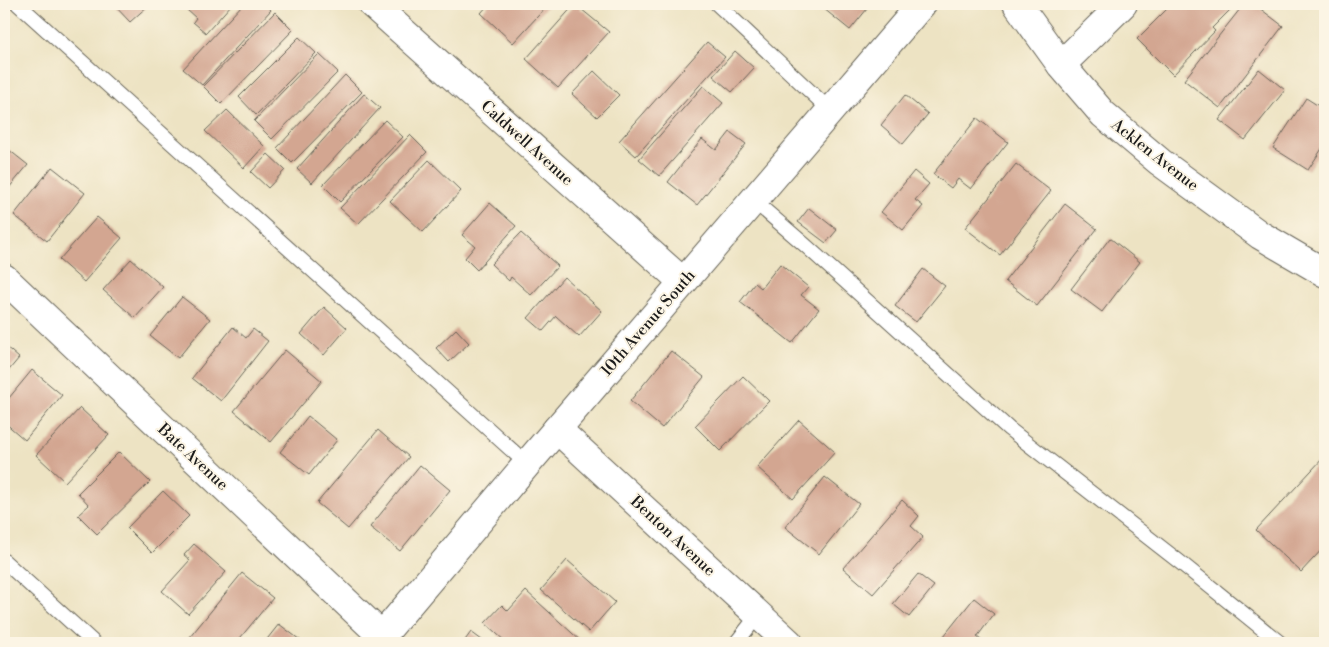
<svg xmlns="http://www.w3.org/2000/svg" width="1329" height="647" viewBox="0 0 1329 647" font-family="'Libre Bodoni',serif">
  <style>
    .building { fill: #d3a691 }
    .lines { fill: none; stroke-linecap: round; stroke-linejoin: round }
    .service-casing { stroke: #656256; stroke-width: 16 }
    .minor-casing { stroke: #656256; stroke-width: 30 }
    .tertiary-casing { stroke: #656256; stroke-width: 30 }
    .service { stroke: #fff; stroke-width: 14 }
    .minor { stroke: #fff; stroke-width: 28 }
    .tertiary { stroke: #fff; stroke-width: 28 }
    .labels { text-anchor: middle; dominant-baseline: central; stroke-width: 4; stroke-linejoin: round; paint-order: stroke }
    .street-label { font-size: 16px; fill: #1c1c1c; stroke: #fcf5e5 }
  </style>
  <rect width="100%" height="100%" fill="#fcf5e5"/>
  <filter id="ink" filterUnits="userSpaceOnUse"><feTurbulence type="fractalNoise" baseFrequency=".02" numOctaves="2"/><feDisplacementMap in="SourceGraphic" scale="10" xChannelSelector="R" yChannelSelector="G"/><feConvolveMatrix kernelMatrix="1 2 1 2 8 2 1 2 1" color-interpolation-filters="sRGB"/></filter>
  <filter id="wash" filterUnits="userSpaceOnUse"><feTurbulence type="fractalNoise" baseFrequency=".0096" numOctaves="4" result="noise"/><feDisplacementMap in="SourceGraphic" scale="20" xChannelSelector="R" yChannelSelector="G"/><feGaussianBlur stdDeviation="1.12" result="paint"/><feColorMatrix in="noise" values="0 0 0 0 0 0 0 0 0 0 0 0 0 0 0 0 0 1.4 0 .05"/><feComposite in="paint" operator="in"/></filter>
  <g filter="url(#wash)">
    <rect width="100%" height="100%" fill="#ede3c3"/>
    <g id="blocks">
      <g class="building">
        <polygon points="113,4 150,4 130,22"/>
        <polygon points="192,4 232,4 206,33 193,22 196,18 187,10"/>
        <polygon points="243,4 265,4 271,10 202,85 183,69"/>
        <polygon points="489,4 549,4 513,43 481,13"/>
        <polygon points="575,4 609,32 558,88 526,59"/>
        <polygon points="818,4 871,4 850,30"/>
        <polygon points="1172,4 1228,4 1232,8 1212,28 1215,31 1173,75 1137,39"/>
        <polygon points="1244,4 1254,4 1283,26 1220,108 1184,80"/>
        <polygon points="275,12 293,30 221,104 203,86"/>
        <polygon points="299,37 316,53 256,115 239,97"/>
        <polygon points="707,42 725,57 636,156 619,141"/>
        <polygon points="735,51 754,68 732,92 713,76"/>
        <polygon points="319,54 338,72 272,139 254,121"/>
        <polygon points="1259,69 1285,90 1245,140 1219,120"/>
        <polygon points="594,71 619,95 597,117 572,94"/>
        <polygon points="345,75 362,92 292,163 277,148"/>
        <polygon points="703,86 723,103 659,176 639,159"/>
        <polygon points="364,94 380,108 312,183 297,169"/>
        <polygon points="905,95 928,114 903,144 881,125"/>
        <polygon points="1306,98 1325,110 1325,144 1308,170 1273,148"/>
        <polygon points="227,110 264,146 244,168 205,131"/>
        <polygon points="977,118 1008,142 971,189 958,179 951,188 933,174"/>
        <polygon points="385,120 403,137 340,202 323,185"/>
        <polygon points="730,132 746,144 697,205 668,182 702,139 716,150"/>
        <polygon points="410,135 427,152 358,224 340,208"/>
        <polygon points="4,146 28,165 8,189 4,185"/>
        <polygon points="268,154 285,170 268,188 251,172"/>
        <polygon points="429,160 461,191 423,232 390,201"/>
        <polygon points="1016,164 1051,191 1000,255 965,228"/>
        <polygon points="52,167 85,193 47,241 14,215"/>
        <polygon points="914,171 929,184 915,200 923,206 903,230 881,212"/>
        <polygon points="490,203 516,226 477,270 465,258 475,246 462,235"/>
        <polygon points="1065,204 1097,229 1037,306 1005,281"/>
        <polygon points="809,208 837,230 826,243 798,222"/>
        <polygon points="97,217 122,238 84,282 59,260"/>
        <polygon points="521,233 558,266 531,295 511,277 509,281 491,264"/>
        <polygon points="1110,238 1140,262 1102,312 1071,289"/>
        <polygon points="131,259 163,287 135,318 103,290"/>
        <polygon points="780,264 808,287 801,295 819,309 792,343 740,302 755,283 761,288"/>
        <polygon points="923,269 945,286 916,322 895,306"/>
        <polygon points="564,277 602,311 579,337 556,316 543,331 528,318"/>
        <polygon points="182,297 210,319 178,358 150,336"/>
        <polygon points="324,307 347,328 324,355 301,334"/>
        <polygon points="233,327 246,338 253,329 268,341 221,401 192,378"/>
        <polygon points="456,329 469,343 449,362 436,348"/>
        <polygon points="4,345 19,358 4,376"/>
        <polygon points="285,350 322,381 271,442 234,411"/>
        <polygon points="671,351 704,377 662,428 630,401"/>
        <polygon points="32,370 62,395 25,440 4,422 4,404"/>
        <polygon points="743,376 769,401 720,451 695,426"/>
        <polygon points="80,408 109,435 65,482 36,455"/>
        <polygon points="308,416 337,440 309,475 280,452"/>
        <polygon points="799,420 835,452 793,499 757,467"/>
        <polygon points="378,430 409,457 348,529 317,503"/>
        <polygon points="119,452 150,482 97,534 78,515 89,505 78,493"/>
        <polygon points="1325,456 1325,546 1301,572 1256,530"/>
        <polygon points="420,465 450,490 400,551 370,527"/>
        <polygon points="825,477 859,504 819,554 785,527"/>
        <polygon points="163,491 189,516 152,553 127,528"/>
        <polygon points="902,500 919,516 911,526 923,537 873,594 843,568"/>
        <polygon points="194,544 226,572 188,614 162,591 190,560 184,555"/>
        <polygon points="567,560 615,602 589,632 541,590"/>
        <polygon points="242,573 273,598 236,643 185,643"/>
        <polygon points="918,574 934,586 909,617 893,604"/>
        <polygon points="526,591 583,643 507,643 485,623 502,605 508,611"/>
        <polygon points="974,598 994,614 977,637 985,643 943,643 940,641"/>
        <polygon points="279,624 304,643 264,643"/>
        <polygon points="471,632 486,643 463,643"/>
      </g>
    </g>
  </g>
  <g filter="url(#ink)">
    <use href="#blocks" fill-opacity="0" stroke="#656256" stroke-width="1"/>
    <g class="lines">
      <defs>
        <g id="service">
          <polyline points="18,4 527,464"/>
          <polyline points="717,4 831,111"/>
          <polyline points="753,200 805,245 1009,429 1181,563 1280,643"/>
          <polyline points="4,561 94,643"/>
          <polyline points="736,643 758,615"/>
        </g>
        <g id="minor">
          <polyline points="372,4 683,282"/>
          <polyline points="4,278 382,636"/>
          <polyline points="557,429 789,643"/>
        </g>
        <g id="tertiary">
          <polyline points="1017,4 1061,65 1103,114 1160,162 1260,235 1325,273"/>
          <polyline points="1061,65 1123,4"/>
          <polyline points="376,643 527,464 922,4"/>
        </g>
      </defs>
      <use href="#service" class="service-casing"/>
      <use href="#minor" class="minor-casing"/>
      <use href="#tertiary" class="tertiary-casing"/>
      <use href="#service" class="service"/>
      <use href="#minor" class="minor"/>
      <use href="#tertiary" class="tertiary"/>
    </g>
  </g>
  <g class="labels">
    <g class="street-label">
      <text transform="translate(527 143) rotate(42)">Caldwell Avenue</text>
      <text transform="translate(1155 155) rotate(38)">Acklen Avenue</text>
      <text transform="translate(648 323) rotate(-49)">10th Avenue South</text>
      <text transform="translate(193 457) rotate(43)">Bate Avenue</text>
      <text transform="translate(673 536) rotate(43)">Benton Avenue</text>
    </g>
  </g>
  <rect width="1329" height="647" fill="none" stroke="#fcf5e5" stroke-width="20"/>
</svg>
